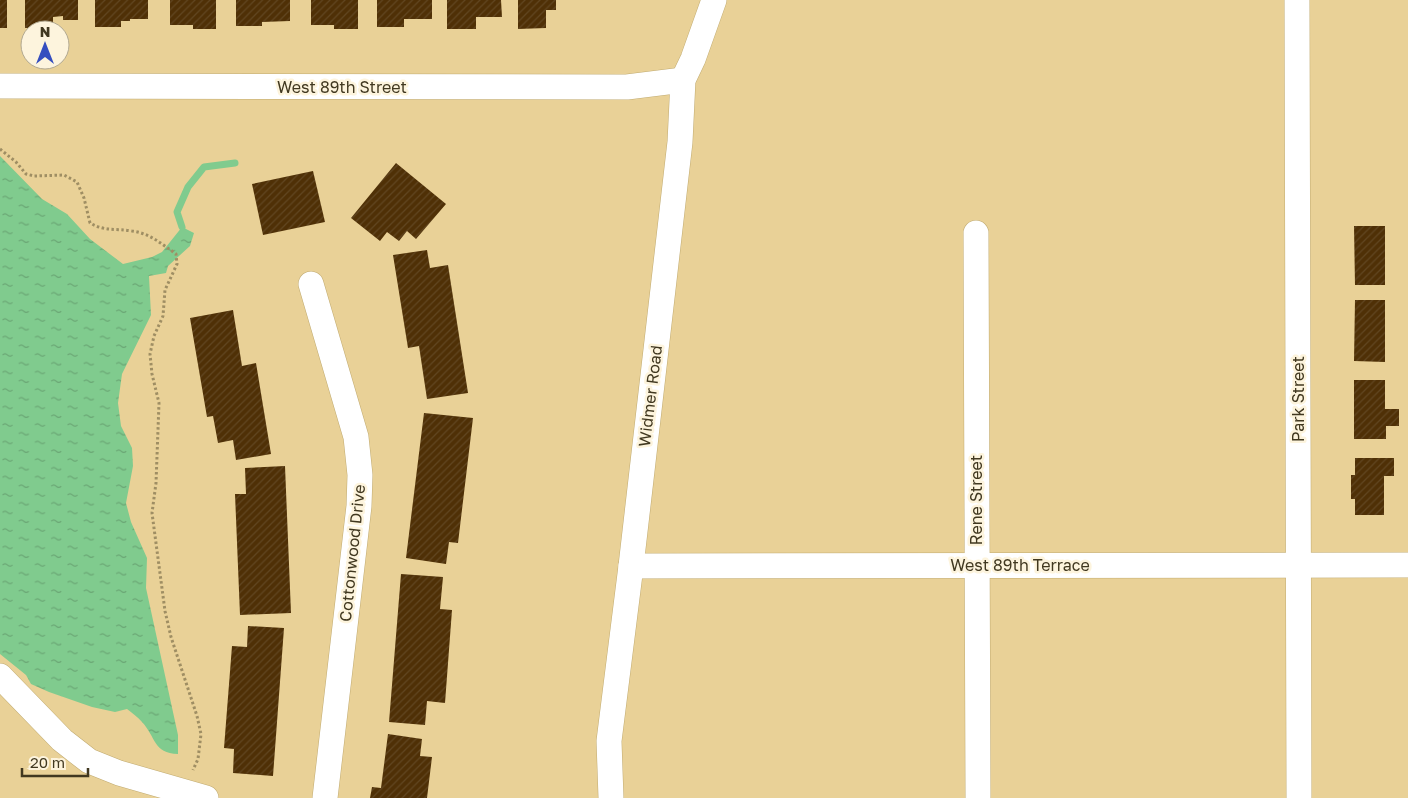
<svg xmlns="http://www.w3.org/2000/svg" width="1408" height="798" viewBox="0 0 1408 798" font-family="'Golos Text',sans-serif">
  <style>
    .water { fill: url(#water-ripples) }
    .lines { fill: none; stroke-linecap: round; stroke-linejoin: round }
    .stream { stroke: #80cb8e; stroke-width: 7 }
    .building { fill: url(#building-hatch) }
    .minor-casing { stroke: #c1ab71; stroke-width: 26 }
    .path { stroke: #9f8e63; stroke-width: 3; stroke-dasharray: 2.5 2.5; stroke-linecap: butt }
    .minor { stroke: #fff; stroke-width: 25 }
    .labels { text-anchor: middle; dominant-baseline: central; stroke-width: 5; stroke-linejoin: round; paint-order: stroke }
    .street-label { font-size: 16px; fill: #413820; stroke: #fdf4dd }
  </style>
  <defs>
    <pattern id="water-ripples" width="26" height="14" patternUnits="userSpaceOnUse" patternTransform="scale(1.25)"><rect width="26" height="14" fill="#80cb8e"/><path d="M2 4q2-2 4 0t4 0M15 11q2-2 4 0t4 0" fill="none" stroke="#6aa674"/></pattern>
    <pattern id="building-hatch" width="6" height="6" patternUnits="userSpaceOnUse" patternTransform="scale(1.25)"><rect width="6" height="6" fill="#4f3006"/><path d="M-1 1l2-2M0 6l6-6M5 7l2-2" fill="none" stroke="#614621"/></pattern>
  </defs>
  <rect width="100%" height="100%" fill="#e9d197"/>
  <path class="water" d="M0,156L42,199L67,214L90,239L123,264L152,257L162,252L182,227L194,233L190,246L168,266L166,273L149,276L151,315L122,374L118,403L121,426L132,448L133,466L126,503L131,522L147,558L146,588L178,735V754C153,753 156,737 142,722C138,717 132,713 127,709L115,712L92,707L49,692L31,684L26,675L0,654Z"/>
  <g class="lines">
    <polyline class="stream" points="182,227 177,212 188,187 204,167 235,163"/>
  </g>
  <g class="building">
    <rect x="0" y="0" width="7" height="28"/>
    <polygon points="25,0 78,0 78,20 63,20 63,16 53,17 53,27 25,28"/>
    <polygon points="95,0 148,0 148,19 130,19 130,21 121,21 121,27 95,27"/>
    <polygon points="170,0 216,0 216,29 193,29 193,25 170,25"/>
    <polygon points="236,0 290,0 290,21 262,22 262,26 236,26"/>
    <polygon points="311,0 358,0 358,29 334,29 334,25 311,25"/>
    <polygon points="377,0 432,0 432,19 404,19 404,27 377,27"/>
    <polygon points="447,0 501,0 502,17 476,17 476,29 447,29"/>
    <polygon points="518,0 556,0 556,10 546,10 546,28 518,29"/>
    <polygon points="396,163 446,204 416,239 407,231 399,241 387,232 380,241 351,218"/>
    <polygon points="313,171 325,222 263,235 252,184"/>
    <polygon points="1354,226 1385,226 1385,285 1355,285"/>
    <polygon points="427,250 430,268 448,265 468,393 427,399 419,346 408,348 393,255"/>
    <polygon points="1355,300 1385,300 1385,362 1354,361"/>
    <polygon points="233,310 242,366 256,363 271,454 236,460 233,440 218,443 213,416 207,417 190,318"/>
    <polygon points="1354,380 1385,380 1385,409 1399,409 1399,426 1386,426 1386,439 1354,439"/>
    <polygon points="424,413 473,418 458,543 449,542 446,564 406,558"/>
    <polygon points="1355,458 1394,458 1394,476 1384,476 1384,515 1355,515 1355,499 1351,499 1351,475 1355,475"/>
    <polygon points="285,466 291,613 240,615 235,494 246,494 245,468"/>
    <polygon points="401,574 443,577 440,609 452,610 445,703 427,701 425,725 389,722"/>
    <polygon points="248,626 284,628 273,776 233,773 234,749 224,748 232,646 247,647"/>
    <polygon points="388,734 422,739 420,756 432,757 427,798 370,798 372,787 381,788"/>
  </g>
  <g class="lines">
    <defs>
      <g id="minor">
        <polyline points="1297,0 1299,798"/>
        <polyline points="0,86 627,87 683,80"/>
        <polyline points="976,233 978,798"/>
        <polyline points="311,284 356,437 360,475 359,506 325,798"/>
        <polyline points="631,566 1408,565"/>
        <polyline points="0,676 62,740 89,761 119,773 206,798"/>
        <polyline points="611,798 609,741 631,566 680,142 683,80 693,59 714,0"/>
      </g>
    </defs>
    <use href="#minor" class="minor-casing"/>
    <path class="path" d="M0,149L16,162L26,174L34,176L64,175L77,182L84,198L90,223C106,232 115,228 132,231C149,233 162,244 176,254L177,264L165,290L163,316L154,336L150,354L152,374L159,403L156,483L152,513L165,611L171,637L197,716L201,734L198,759L193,770"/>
    <use href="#minor" class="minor"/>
  </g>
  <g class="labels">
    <g class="street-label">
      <text x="342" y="87">West 89th Street</text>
      <text transform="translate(650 396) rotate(-83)">Widmer Road</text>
      <text transform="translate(1298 399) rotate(-90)">Park Street</text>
      <text transform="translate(976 500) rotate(-90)">Rene Street</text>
      <text transform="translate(352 553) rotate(-84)">Cottonwood Drive</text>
      <text x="1020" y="565">West 89th Terrace</text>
    </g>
  </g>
  <g transform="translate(45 45)"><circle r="24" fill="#fdf4dd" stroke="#b2a991"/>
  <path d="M0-4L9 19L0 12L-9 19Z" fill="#354ebf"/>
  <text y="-8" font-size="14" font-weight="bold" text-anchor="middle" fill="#413820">N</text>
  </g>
  <path d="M22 768v8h66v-8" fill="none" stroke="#413820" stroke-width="2.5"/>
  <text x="30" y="768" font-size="15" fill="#413820" stroke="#fdf4dd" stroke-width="4" paint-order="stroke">20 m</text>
</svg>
